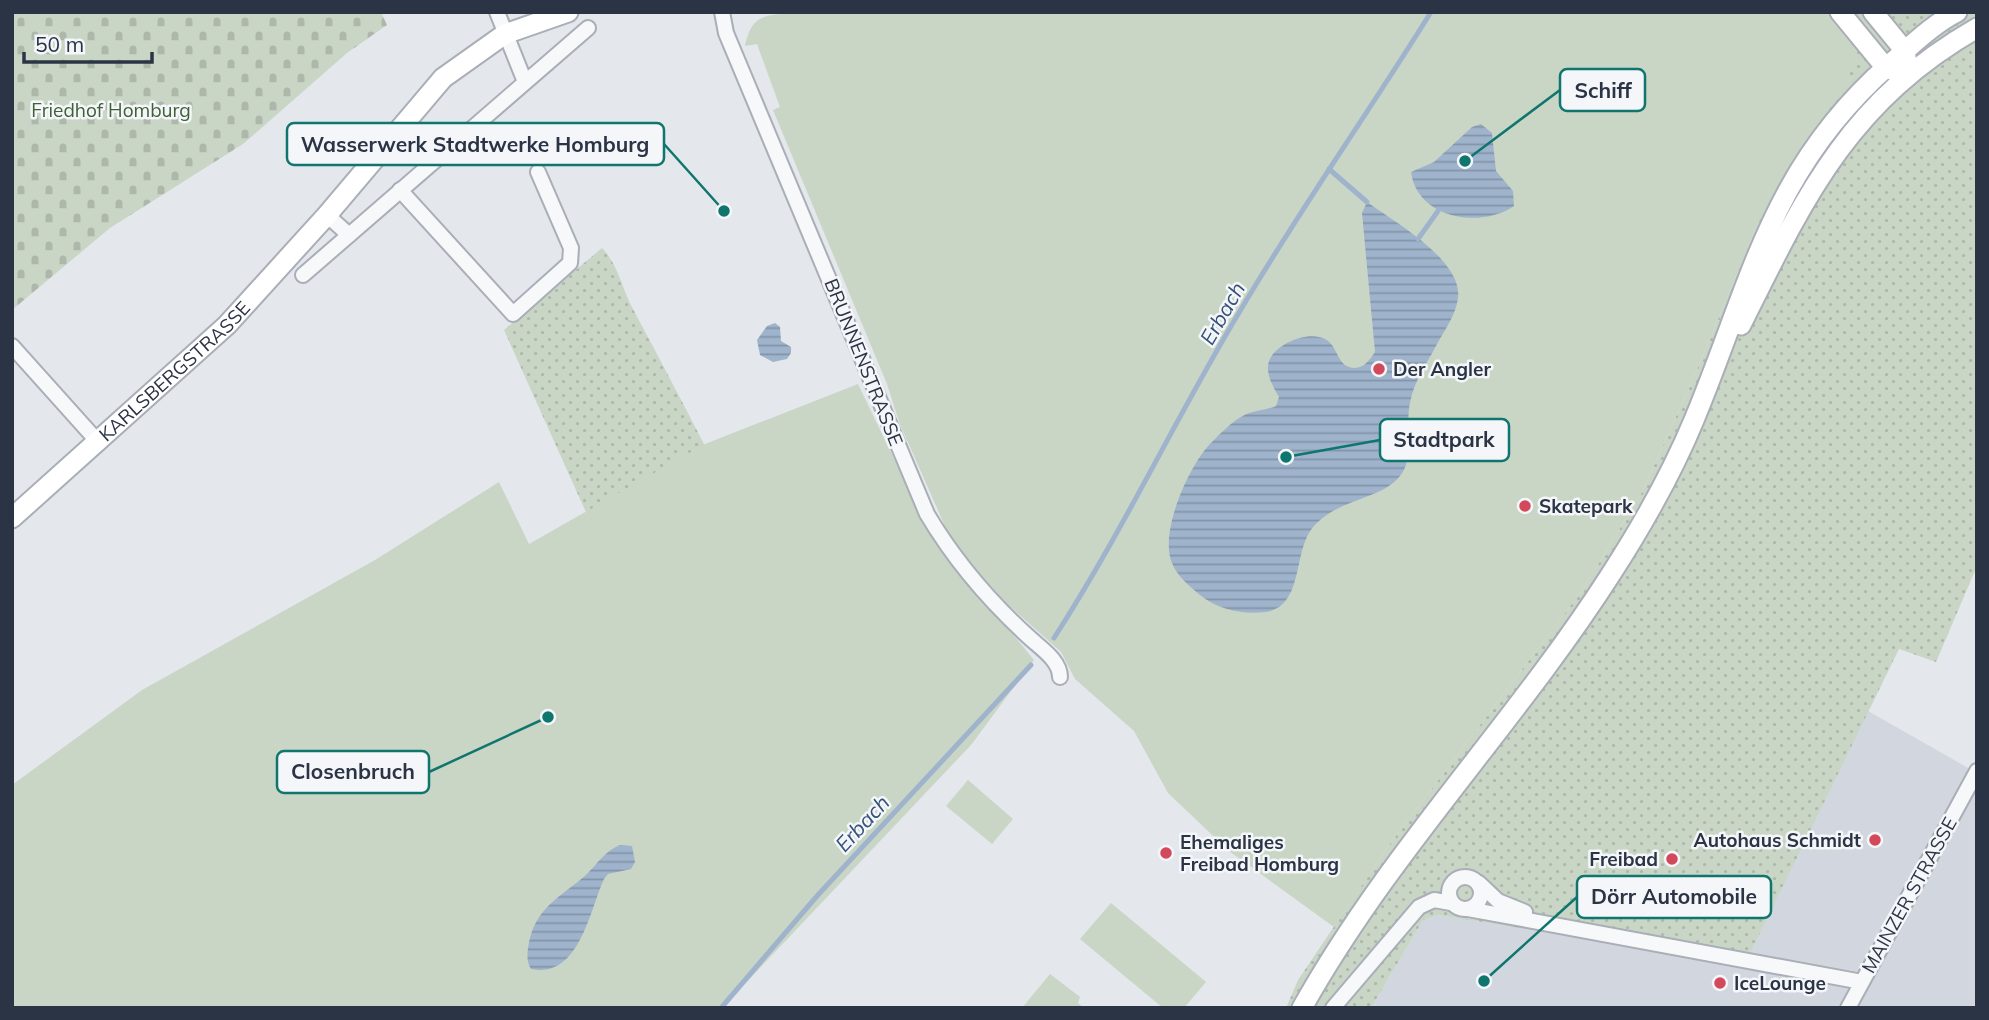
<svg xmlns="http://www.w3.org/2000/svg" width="1989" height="1020" viewBox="0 0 1989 1020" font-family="Mulish,sans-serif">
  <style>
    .built { fill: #d2d6de }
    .grass { fill: url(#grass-dots) }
    .cemetery { fill: url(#cemetery-stones) }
    .park { fill: #c9d6c5 }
    .water { fill: url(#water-rules) }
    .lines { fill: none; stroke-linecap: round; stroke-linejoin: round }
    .stream { stroke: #9fb4cc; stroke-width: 5 }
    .street-casing { stroke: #a9aeb7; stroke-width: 18 }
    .secondary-casing { stroke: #a9aeb7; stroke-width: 23 }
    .street { stroke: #f7f8fa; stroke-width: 14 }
    .secondary { stroke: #fff; stroke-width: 19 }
    .poi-dot { fill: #d1495b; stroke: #f4f6f9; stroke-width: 2.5 }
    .labels { text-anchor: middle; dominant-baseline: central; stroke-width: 5; stroke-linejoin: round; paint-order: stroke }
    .park-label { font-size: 19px; fill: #3f6138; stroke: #f4f6f9 }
    .street-label { font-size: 19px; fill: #2b3445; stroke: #f4f6f9 }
    .poi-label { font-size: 19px; font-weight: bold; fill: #2b3445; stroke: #f4f6f9; text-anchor: start }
    .water-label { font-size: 21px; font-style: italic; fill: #34527a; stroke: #f4f6f9 }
    .leader { fill: none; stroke: #0f766e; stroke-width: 2.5 }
    .callout-dot { fill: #0f766e; stroke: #f4f6f9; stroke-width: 2.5 }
    .callout { fill: #f4f6f9; stroke: #0f766e; stroke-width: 2.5 }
    .callout-label { font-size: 21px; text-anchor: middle; font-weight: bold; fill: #2b3445 }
  </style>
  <defs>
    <pattern id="grass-dots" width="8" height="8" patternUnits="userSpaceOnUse" patternTransform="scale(1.75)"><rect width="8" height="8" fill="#c9d6c5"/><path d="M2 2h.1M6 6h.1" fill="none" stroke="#adb8ab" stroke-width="1.8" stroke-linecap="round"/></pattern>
    <pattern id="cemetery-stones" width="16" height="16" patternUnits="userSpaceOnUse" patternTransform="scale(1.75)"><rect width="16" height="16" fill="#c9d6c5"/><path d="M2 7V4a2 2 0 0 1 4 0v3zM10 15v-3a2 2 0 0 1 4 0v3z" fill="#adb8ab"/></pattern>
    <pattern id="water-rules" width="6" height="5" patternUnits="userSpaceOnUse" patternTransform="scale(1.75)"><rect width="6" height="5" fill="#9fb4cc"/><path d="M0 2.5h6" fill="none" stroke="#8293a7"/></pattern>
  </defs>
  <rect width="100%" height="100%" fill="#e4e7ec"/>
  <polygon class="built" points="1868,711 1977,773 1977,1008 1371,1008 1423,920 1438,915 1745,964"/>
  <g class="grass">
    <polygon points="1824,12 1977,12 1977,566 1936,662 1899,649 1745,964 1438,915 1423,920 1371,1008 1286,1008 1298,980 1389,845 1583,589 1642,492 1693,379 1759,221 1857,51"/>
    <path d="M602,248C618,264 622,289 633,309C675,388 717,467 756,548L635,621L504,330Z"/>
  </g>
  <polygon class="cemetery" points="12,12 381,12 387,25 347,53 243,144 110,228 12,310"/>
  <g class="park">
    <path d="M802,12H1824L1857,51L1847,83L1795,160L1759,221L1693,379L1642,492L1583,589L1389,845L1334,927L1229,851L1168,793L1134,731L1075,679L1061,652L1004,601L952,542L899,422L887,384L773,110L780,107L757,44L745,46C753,9 769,17 802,12Z"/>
    <polygon points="858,384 929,531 1034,660 971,745 722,1008 12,1008 12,785 142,690 375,560 499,482 529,544 705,444"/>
    <polygon points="968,780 1013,819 992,844 946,806"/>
    <polygon points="1111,903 1206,982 1184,1008 1163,1008 1080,939"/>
    <polygon points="1050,974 1080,997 1078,1003 1084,1008 1022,1008"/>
  </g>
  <g class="water">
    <path d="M1481,124L1492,133L1496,171L1513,191L1514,206C1481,229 1417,219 1411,172L1434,162L1472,127Z"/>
    <path d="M1367,202C1393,221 1463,260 1458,298C1456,315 1444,331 1436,346C1426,365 1414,381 1410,403C1405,424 1415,458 1400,476C1381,500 1339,498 1314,526C1292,550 1305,607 1265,612C1242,615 1217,609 1200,595C1189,586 1177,576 1172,563C1159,533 1188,468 1209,445C1218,436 1230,423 1241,417C1251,410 1265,411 1276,406L1279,397C1273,387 1265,373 1269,361C1275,344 1308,330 1325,339C1337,345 1337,363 1349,367C1362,371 1369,361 1375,352L1362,213Z"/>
    <polygon points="775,323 780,327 781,341 791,347 791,353 787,359 773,362 760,355 757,340 767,326"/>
    <path d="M620,845L632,846L635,862L631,869L608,874L604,879C589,912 579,979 531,969C527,962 527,956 528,948C534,907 559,899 587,874C598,863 605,851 620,845Z"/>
  </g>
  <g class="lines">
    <g class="stream">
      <polyline points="1329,169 1367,202"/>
      <polyline points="1418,239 1438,211"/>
      <path d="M1054,638C1122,533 1175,419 1240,311C1300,209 1369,112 1431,12"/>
      <polyline points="721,1008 817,896 1031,665"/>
    </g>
    <defs>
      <g id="street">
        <polyline points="497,12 525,82"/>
        <path d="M722,12L726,33L927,514C955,561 990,602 1031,639C1042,649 1060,661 1060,677"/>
        <polyline points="400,190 513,314 570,263 571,248 538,172"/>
        <polyline points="327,215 349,235"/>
        <polyline points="303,275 588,28"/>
        <polyline points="12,346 99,443"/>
        <circle cx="1465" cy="893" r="16"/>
        <polyline points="1479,883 1498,901 1525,912"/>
        <polyline points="1468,909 1862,982"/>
        <polyline points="1333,1008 1419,907 1434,900 1451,903"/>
        <polyline points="1848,1008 1977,771"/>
      </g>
      <g id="secondary">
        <polyline points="1840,12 1886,68 1898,72"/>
        <polyline points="1873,12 1905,51 1907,64"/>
        <path d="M1741,325C1804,198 1848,102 1977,28"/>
        <path id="s1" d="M12,518L227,325L327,215L443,78L505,34L568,12"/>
        <path d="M1302,1008C1389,852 1515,724 1611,574C1642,526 1672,473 1694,420C1752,281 1770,169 1890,64C1911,46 1933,24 1957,12"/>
      </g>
    </defs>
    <use href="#street" class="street-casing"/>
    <use href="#secondary" class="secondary-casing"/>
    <use href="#street" class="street"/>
    <use href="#secondary" class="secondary"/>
  </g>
  <g class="poi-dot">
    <circle cx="1379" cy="369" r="7"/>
    <circle cx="1525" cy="506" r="7"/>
    <circle cx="1875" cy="840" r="7"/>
    <circle cx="1166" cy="853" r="7"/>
    <circle cx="1672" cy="859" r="7"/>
    <circle cx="1720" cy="983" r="7"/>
  </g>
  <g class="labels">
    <g class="park-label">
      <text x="111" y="110">Friedhof Homburg</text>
    </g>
    <g class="street-label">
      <text transform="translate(864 362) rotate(68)">BRUNNENSTRASSE</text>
      <text stroke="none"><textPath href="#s1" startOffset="219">KARLSBERGSTRASSE</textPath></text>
      <text transform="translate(1909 895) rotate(-61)">MAINZER STRASSE</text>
    </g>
    <g class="poi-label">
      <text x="1393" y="369">Der Angler</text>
      <text x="1539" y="506">Skatepark</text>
      <text x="1861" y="840" text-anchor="end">Autohaus Schmidt</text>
      <text x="1180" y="842">Ehemaliges<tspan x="1180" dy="22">Freibad Homburg</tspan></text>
      <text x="1658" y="859" text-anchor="end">Freibad</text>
      <text x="1734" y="983">IceLounge</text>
    </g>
    <g class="water-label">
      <text transform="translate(1222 313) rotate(-60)">Erbach</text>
      <text transform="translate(862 823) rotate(-47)">Erbach</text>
    </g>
  </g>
  <path class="leader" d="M1465 161L1560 90M724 211L664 144M1286 457L1380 440M548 717L429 772M1484 981L1577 897"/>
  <g class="callout-dot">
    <circle cx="1465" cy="161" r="7"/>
    <circle cx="724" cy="211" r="7"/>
    <circle cx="1286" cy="457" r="7"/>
    <circle cx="548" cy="717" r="7"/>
    <circle cx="1484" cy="981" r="7"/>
  </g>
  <g class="callout">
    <rect x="1560" y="69" width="85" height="42" rx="7"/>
    <rect x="287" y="123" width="377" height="42" rx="7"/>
    <rect x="1380" y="419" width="129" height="42" rx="7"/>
    <rect x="277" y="751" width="152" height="42" rx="7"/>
    <rect x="1577" y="876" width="194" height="42" rx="7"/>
  </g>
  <g class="callout-label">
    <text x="1603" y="98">Schiff</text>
    <text x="475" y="152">Wasserwerk Stadtwerke Homburg</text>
    <text x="1444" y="447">Stadtpark</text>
    <text x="353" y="779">Closenbruch</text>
    <text x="1674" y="904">Dörr Automobile</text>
  </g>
  <rect width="1989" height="1020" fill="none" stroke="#2b3445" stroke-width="28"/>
  <path d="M24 52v10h128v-10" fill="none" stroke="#2b3445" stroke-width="3.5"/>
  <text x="35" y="52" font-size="21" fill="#2b3445" stroke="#f4f6f9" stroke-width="5" paint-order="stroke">50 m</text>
</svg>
